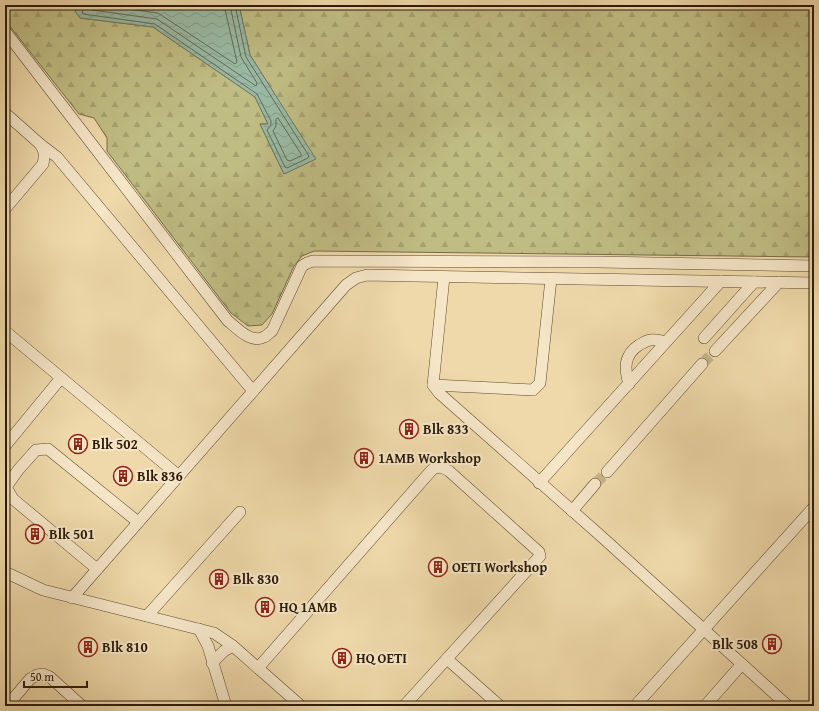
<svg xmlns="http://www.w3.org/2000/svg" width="819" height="711" viewBox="0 0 819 711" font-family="'Gentium Book Plus',serif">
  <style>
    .forest { fill: url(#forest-firs); stroke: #766c46 }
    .water { fill: url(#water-waves); stroke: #6e7a66 }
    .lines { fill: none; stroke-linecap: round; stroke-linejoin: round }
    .shore { stroke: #636a56; stroke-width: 1 }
    .minor-tunnel { stroke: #c8b389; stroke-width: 11; stroke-dasharray: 11 5.5; stroke-linecap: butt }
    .minor-casing { stroke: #5d4a30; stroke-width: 12 }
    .minor { stroke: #f5e6c8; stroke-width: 11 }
    .labels { text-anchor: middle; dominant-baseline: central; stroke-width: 4; stroke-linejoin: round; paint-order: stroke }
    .poi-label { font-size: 14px; font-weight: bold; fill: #2c1b07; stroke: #f5e6c8; text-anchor: start }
  </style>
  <defs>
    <pattern id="forest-firs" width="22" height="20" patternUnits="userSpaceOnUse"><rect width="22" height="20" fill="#c0bd84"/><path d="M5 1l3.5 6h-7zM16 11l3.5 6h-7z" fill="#a5a270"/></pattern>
    <pattern id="water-waves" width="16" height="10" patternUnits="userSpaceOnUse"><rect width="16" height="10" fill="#9abaa5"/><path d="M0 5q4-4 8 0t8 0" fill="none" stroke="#859f8d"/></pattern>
  </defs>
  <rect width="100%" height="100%" fill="#efd9aa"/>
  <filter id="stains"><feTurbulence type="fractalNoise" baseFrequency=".005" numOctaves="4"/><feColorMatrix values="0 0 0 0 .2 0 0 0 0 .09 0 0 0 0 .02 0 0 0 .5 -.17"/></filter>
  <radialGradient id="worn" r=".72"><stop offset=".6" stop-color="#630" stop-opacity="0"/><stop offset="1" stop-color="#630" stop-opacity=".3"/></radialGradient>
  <polygon class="forest" points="5,5 84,5 75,11 80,18 153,27 255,97 268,124 260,124 284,174 315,159 250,55 239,5 814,5 814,257 314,251 302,256 294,266 272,314 262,325 248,326 231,313 107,151 107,138 94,118 79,114 5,20"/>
  <polygon class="water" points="84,5 239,5 250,55 316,159 284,174 260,124 268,124 255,97 153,27 80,18 75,11"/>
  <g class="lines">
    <g class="shore">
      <polyline points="85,5 85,8 82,12 83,14 155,24 257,94 271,121 271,125 267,130 285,167 287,168 308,158 309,156 246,57 235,5"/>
      <polyline points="91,5 90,9 92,10 157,19 256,86 257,83 241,57 230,5"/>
      <polyline points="98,5 158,13 235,64 237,62 224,5"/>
      <polygon points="278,118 301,154 301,156 290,161 287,160 273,131 276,126 276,120"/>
    </g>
    <g class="minor-tunnel">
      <polyline points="702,364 715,351"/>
      <polyline points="595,484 607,472"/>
    </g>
    <defs>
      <g id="minor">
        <path d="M5,31L228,321C237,328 251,344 264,337C267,336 269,333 272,331L302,266L307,263L313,261L599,262L814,266"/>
        <path d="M5,113L40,144C45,151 45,155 43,164L5,209"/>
        <polyline points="40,144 57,157 253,391"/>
        <polyline points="444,277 433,385 439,393 602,537 788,706"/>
        <polyline points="5,331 179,476"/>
        <polyline points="704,338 754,282"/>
        <polyline points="715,351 779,282"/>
        <path d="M629,384C624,368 624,355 639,345C643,343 647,340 651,340C656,339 662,341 666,342"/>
        <polyline points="433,385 533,390 540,383 551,279"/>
        <polyline points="5,446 61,378"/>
        <polyline points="607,472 702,364"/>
        <polyline points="539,483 721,281"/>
        <polyline points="572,511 595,484"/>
        <polyline points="97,569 13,499 6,487 19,469 36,450 48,449 138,522"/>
        <polyline points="5,572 43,590 214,633 233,646 301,706"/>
        <polyline points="72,598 346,285 356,278 367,275 414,276 814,283"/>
        <polyline points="147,616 240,512"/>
        <polyline points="199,629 208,646 226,706"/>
        <polyline points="447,659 500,706"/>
        <polyline points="212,663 224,651 233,646"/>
        <polyline points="258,668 430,472 434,468 441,467 449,471 539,552 540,556 404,706"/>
        <polyline points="7,706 30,679 37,675 43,674 50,677 82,706"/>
        <polyline points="635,706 814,507"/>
        <polyline points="705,706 742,664"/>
      </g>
    </defs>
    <use href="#minor" class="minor-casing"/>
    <use href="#minor" class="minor"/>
  </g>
  <defs>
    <symbol id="building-ring" viewBox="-11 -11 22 22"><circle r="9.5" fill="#f5e6c8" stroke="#8f2418" stroke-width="1.5"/><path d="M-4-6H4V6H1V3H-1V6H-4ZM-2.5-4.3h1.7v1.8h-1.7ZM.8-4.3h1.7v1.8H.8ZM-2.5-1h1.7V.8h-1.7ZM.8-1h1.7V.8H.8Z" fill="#8f2418"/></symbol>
  </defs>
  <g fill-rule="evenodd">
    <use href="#building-ring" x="398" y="418" width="22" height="22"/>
    <use href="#building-ring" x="67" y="433" width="22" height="22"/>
    <use href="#building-ring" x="353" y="447" width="22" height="22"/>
    <use href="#building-ring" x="112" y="465" width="22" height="22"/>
    <use href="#building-ring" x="24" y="523" width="22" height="22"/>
    <use href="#building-ring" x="427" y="556" width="22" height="22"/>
    <use href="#building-ring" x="208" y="568" width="22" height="22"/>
    <use href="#building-ring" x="254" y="596" width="22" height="22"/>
    <use href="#building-ring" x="761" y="633" width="22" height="22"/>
    <use href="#building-ring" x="77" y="636" width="22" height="22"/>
    <use href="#building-ring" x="331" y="647" width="22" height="22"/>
  </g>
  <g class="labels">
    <g class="poi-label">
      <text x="423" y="429">Blk 833</text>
      <text x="92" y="444">Blk 502</text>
      <text x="378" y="458">1AMB Workshop</text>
      <text x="137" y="476">Blk 836</text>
      <text x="49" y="534">Blk 501</text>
      <text x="452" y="567">OETI Workshop</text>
      <text x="233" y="579">Blk 830</text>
      <text x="279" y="607">HQ 1AMB</text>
      <text x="758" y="644" text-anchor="end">Blk 508</text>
      <text x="102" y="647">Blk 810</text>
      <text x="356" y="658">HQ OETI</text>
    </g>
  </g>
  <rect width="819" height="711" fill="none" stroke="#efd9aa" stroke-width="20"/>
  <rect x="6" y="6" width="807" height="699" fill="none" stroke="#2c1b07" stroke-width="2"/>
  <rect x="10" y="10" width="799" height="691" fill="none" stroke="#2c1b07"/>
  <path d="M24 681v6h63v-6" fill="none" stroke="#2c1b07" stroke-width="2"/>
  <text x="30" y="681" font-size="12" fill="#2c1b07" stroke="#f5e6c8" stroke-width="3" paint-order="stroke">50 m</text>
  <rect width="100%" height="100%" filter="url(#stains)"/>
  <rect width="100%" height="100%" fill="url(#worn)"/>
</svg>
